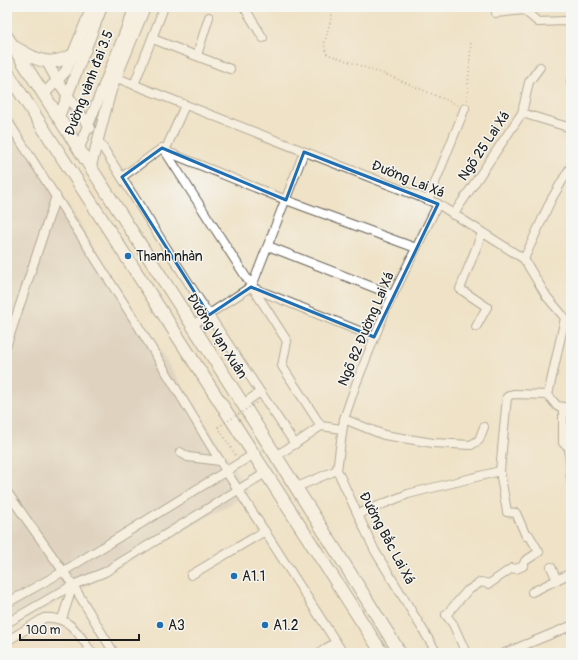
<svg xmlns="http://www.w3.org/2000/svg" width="578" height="660" viewBox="0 0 578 660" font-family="Pangolin,sans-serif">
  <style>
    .built { fill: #efd6bc }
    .industrial { fill: #cdc2b9 }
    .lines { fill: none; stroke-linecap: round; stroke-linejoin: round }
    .minor-casing { stroke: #666158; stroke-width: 10 }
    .major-casing { stroke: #666158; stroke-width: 12 }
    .highway-casing { stroke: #666158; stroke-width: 14 }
    .path { stroke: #666158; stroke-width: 1.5; stroke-dasharray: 1 3; stroke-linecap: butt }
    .minor { stroke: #fff; stroke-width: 8 }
    .major { stroke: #fff; stroke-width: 10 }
    .highway { stroke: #fff; stroke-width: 12 }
    .path-bridge { stroke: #666158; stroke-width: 1.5; stroke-dasharray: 1 3; stroke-linecap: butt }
    .marked { fill: none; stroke: #1f6fb2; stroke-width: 3; stroke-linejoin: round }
    .poi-dot { fill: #1f6fb2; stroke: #f6f6f2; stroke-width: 1.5 }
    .labels { text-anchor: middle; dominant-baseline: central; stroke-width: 3; stroke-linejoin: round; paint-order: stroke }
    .street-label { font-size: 14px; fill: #1c1c1c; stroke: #f6f6f2 }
    .poi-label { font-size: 14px; fill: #1c1c1c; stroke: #f6f6f2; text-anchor: start }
  </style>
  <rect width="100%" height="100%" fill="#f6f6f2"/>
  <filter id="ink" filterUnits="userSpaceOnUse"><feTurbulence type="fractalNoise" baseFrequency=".025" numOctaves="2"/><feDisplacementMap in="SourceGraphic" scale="8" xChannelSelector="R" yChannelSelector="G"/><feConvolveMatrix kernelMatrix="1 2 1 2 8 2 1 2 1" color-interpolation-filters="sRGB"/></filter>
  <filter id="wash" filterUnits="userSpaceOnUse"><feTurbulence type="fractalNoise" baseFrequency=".012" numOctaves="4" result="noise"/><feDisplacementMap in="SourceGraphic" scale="16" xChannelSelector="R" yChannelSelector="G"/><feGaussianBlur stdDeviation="0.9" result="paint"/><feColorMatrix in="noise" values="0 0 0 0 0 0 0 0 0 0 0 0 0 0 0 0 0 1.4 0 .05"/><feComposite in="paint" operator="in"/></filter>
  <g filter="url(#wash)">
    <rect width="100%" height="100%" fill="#efe2c6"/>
    <polygon class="built" points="43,613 56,614 82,624 101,653 7,653 7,634"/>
    <polygon class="industrial" points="7,110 250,493 7,631"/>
  </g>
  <g filter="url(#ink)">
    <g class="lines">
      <defs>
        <g id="minor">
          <polyline points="244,7 263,38"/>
          <polyline points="496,13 524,10 538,22 565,21 571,24"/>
          <polyline points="153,39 230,69"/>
          <polyline points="197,55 209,17"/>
          <polyline points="112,76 438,204 524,259 547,297 565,318 548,395 557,406 571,408"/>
          <polyline points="571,81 571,83"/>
          <polyline points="134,85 164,7"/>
          <polyline points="185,105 165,151 286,200 416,248"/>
          <polyline points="522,113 571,128"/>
          <polyline points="7,120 137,324 226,471 343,653"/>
          <polyline points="98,140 209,315 295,444 321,426"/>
          <polyline points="122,177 162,148 165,151 287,341 282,366 321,426 342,429"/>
          <polyline points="428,200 465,108"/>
          <polyline points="453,215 522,113 529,82 540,67"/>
          <polyline points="268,246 393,295"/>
          <polyline points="524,259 551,200 571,166"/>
          <polyline points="253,288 374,337"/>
          <polyline points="191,326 252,286 304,152"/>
          <polyline points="476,327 487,307 460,289 482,233"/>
          <polyline points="7,344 56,196"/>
          <polyline points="243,404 260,392"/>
          <polyline points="563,407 563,443 569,447"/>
          <polyline points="344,419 384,435 433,443 471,445 479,440 484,427"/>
          <polyline points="569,447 571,481"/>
          <polyline points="180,452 188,457 220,461"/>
          <polyline points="277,455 295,444"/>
          <polyline points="337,470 344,419 356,384 386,309 438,204"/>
          <polyline points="337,470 375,551 437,653"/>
          <polyline points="297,487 337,470"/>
          <polyline points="7,492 73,585 114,653"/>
          <polyline points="358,514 408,494 500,471"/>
          <polyline points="526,536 516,513 507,512 500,471 507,397 513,394 548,395"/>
          <polyline points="551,567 557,580"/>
          <polyline points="191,575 265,531"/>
          <polyline points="532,592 571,573"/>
          <polyline points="7,603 64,571 254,454"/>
          <polyline points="62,619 73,585"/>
          <polyline points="7,623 73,585 105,572 267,472"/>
          <path d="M7,641L44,618C70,616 79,634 92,653"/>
          <polyline points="319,653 336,642"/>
          <polyline points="466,653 453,624 446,615 467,591 481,582 489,584 512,568 516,569 523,566 525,561 539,552 529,535"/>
          <polyline points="505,653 571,626"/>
        </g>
        <g id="major">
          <polyline points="47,62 57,80 90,128"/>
          <polyline points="44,94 66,71 92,7"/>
          <polyline points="59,117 102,7"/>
          <polyline points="79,148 135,7"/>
          <polyline points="91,166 111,90 145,7"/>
        </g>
        <g id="highway">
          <path d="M7,37C138,242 272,446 400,653"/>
          <path d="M14,47C45,65 53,67 85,49"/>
          <polyline points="7,72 382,653"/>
        </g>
      </defs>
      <use href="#minor" class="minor-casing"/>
      <use href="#major" class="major-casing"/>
      <use href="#highway" class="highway-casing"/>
      <g class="path">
        <polyline points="334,7 324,45 327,54 392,77 458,105"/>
        <polyline points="467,100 471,43"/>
        <polyline points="218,427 236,456"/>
      </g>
      <use href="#minor" class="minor"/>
      <use href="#major" class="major"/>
      <use href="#highway" class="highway"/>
      <polyline class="path-bridge" points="218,427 258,402"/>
    </g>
  </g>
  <path d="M0 0H578V660H0ZM162,148L286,200L304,152L438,204L374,337L251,287L209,315L122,177Z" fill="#efe2c6" fill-opacity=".55" fill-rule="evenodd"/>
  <path class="marked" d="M162,148L286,200L304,152L438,204L374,337L251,287L209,315L122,177Z"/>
  <g class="poi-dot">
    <circle cx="128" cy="256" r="4"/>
    <circle cx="234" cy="576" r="4"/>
    <circle cx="160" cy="625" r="4"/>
    <circle cx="265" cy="625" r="4"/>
  </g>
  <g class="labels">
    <g class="street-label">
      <text transform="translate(89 83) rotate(-69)">Đường vành đai 3.5</text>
      <text transform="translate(484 146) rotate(-56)">Ngõ 25 Lai Xá</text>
      <text transform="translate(408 179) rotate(22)">Đường Lai Xá</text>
      <text transform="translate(366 329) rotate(-67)">Ngõ 82 Đường Lai Xá</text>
      <text transform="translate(217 336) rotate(57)">Đường Vạn Xuân</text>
      <text transform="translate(387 538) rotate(62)">Đường Bắc Lai Xá</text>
    </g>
    <g class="poi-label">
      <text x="136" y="256">Thanh nhàn</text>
      <text x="242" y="576">A1.1</text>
      <text x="168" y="625">A3</text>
      <text x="273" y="625">A1.2</text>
    </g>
  </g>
  <rect width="578" height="660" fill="none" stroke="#f6f6f2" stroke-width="24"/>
  <path d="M20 634v6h119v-6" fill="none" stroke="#1c1c1c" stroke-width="2"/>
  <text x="26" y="634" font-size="12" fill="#1c1c1c" stroke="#f6f6f2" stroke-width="3" paint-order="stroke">100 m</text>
</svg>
